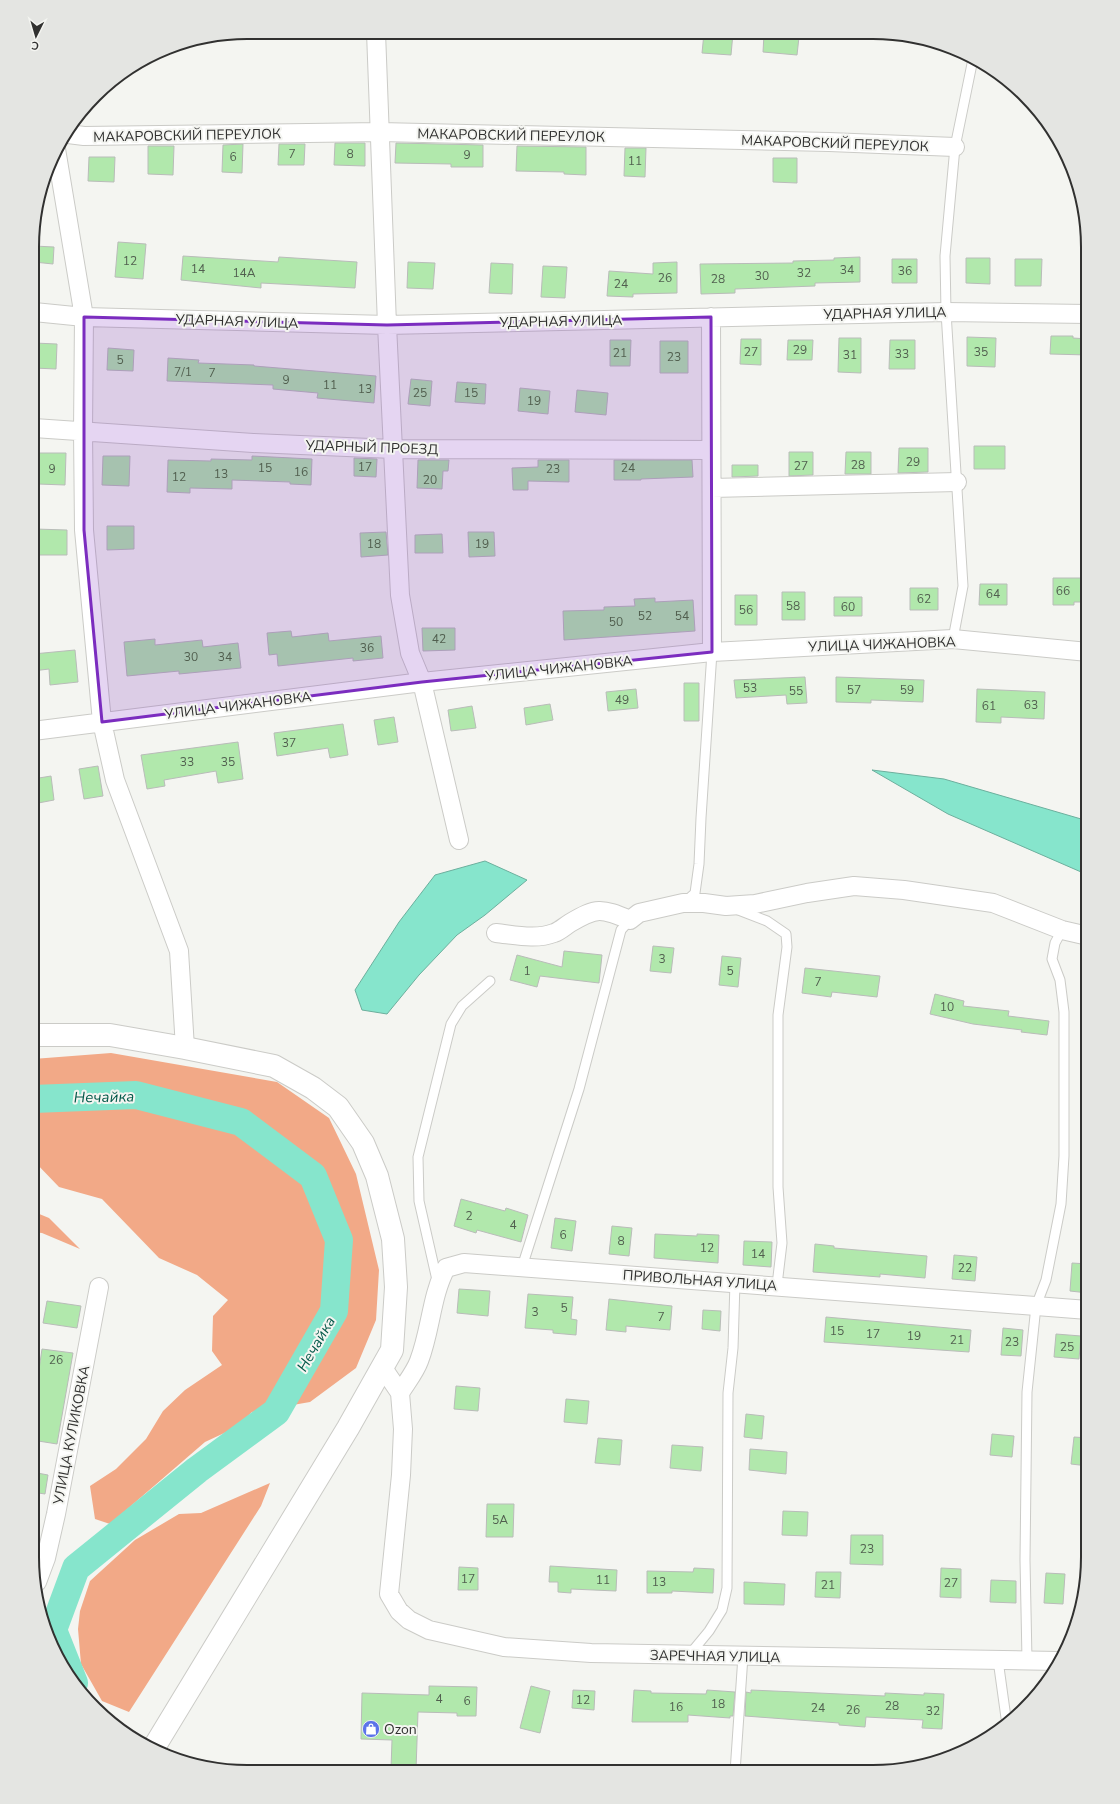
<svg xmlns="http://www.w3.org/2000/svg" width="1120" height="1804" font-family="'Nunito Sans',sans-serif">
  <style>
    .forest { fill: #f2a987 }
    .water { fill: #86e5cc; stroke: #6caf9d }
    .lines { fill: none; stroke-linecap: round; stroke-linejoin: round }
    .river { stroke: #86e5cc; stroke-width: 28 }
    .building { fill: #b1e8ac; stroke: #b9bcb9 }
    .service-casing { stroke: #cbcbc7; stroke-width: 11 }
    .minor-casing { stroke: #cbcbc7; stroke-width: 20 }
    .tertiary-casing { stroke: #cbcbc7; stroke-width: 24 }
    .service { stroke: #fff; stroke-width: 9 }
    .minor { stroke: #fff; stroke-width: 18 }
    .tertiary { stroke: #fff; stroke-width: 22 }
    .marked { fill: #7b2cbf; fill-opacity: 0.2; stroke: #7b2cbf; stroke-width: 3; stroke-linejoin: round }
    .labels { text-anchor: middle; stroke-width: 4; stroke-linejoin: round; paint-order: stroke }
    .number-label { font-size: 12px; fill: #515f4f }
    .street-label { font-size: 14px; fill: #313130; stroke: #f4f5f1 }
    .poi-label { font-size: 14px; fill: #313130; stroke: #f4f5f1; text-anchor: start }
    .water-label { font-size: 15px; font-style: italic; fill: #035949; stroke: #f4f5f1 }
    .rim { fill: none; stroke: #313130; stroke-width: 2 }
  </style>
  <rect width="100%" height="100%" fill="#f4f5f1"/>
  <path class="forest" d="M111,1053L277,1082L329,1118L356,1174L379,1270L376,1320L356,1368L310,1402L252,1412L235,1428L205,1442L110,1524L95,1519L90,1486L116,1469L146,1439L163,1411L185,1390L222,1365L212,1351L213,1316L228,1300L197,1275L159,1258L102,1199L59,1187L33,1160V1059Z
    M32,1211L49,1218L80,1249L42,1233L32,1232Z
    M270,1483L261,1506L129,1712L102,1701L81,1664L78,1629L80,1611L90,1581L135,1540L179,1514L201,1513Z"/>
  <path class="water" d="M872,770L944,779L1088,821V875L948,814Z
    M485,861L527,880L485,915L457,935L419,975L387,1014L362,1010L355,990L399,922L435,875Z"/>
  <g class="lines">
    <path class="river" d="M33,1099L136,1095L241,1122L313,1176L339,1240L334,1311L276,1412L197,1470L76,1568L53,1630L74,1683"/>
  </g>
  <path class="building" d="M704,33H733L731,55L702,53Z
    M764,34L799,37L797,55L763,52Z
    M335,143H365V166L334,165Z
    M396,143L483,145V167H451V164L395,163Z
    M243,144L242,173L222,172L223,145Z
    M279,144H305L304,165H278Z
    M148,146H174L173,175L148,174Z
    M517,146L586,147V175L564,174V172L516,171Z
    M625,148H646L645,177L624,176Z
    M89,157H115L114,182L88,181Z
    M773,158H797V183L773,182Z
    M118,242L146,244L143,279L115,277Z
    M34,246L54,247L53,264L34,262Z
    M183,256L278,262L279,257L357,262L355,288L261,283V288L181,280Z
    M860,257V282L815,283V286L735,289V293L701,294L700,264L793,263V261L834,260V258Z
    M966,258H990V284L966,283Z
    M892,259H917V283H892Z
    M1015,259H1042L1041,286H1015Z
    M408,262L435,263L433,289L407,288Z
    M677,262V293L633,294V297L607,296L609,271L653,274V263Z
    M491,263L513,264L512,294L489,293Z
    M543,266L567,267L565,298L541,297Z
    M1051,336H1073V338L1088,339V355L1050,354Z
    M967,337L996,338L995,367L967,366Z
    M839,338H861V373L838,372Z
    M741,339H761V365L740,364Z
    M610,340H631L630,366H610Z
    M788,340H813L812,360H787Z
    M890,340H915V369H889Z
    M660,341H688V373H660Z
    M34,343L57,344L56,369L34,368Z
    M108,348L134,350L133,371L107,370Z
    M168,358L199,360L198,363L254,365V366L376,376L374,403L317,398L318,393L273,389V385L167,381Z
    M411,379L432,381L430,406L408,404Z
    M457,382L486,384L485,404L455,402Z
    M520,388L550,391L548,414L518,411Z
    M577,390L608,393L606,415L575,412Z
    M974,446H1005V469H974Z
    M899,448H928V472L898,473Z
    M789,452H813V475L789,476Z
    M846,452H871V474H845Z
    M39,453H66L65,485L38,484Z
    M103,456H130L129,486L102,485Z
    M252,456L312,459L311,485L290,484V482L232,480V489L190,488V493L167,492L168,460L211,461V459L252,460Z
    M354,458L377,459L376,477L354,476Z
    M418,460H449L448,471H443L442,489L417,488Z
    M538,460H569V482L528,481V490H513L512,468L538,467Z
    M614,460H692L693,477L641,479V480H614Z
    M732,465H758V476L732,477Z
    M107,526H134V549L107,550Z
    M35,529L67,530V555H35Z
    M386,532L388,555L361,557L360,533Z
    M468,532H494L495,556L469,557Z
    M442,534L443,553H415V535Z
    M1053,578H1088V602H1074V605H1053Z
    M980,584H1007V605H979Z
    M910,588H938V610H910Z
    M782,592H805V620H782Z
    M735,595H757V625H735Z
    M834,597H862V616H834Z
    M655,598V602L693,600L695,631L564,640L563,611L604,610V607L635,606L634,599Z
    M422,628H455V650L423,651Z
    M291,631L292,637L328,633L329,641L381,636L383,658L353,661V658L278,666L277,654L269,655L267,633Z
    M155,639V645L202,640L203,647L238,643L241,668L179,674V671L127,676L124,642Z
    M75,650L78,682L50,685L49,669L33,671V654Z
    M805,677L807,703L787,704L786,695L736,698L734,680Z
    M836,677L924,680L923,702L871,700V703L836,702Z
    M684,683H699V721H684Z
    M636,689L638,708L608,711L606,692Z
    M977,689L1045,692L1044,719L1001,717V723L976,722Z
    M550,704L553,720L526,725L524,708Z
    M472,706L476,728L451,731L448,710Z
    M394,717L398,742L378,745L374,720Z
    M343,724L348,755L330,758L328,748L277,756L274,733Z
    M238,742L243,779L218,783L216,771L164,780L165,786L147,789L141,755Z
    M98,766L103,796L84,799L79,769Z
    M51,776L54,800L33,804V779Z
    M653,946L674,948L671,973L650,971Z
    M564,951L602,955L599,983L540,976L537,987L510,980L517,955L562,967Z
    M722,956L741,958L738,987L719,985Z
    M805,968L880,976L877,997L832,992L831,997L802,993Z
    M935,994L964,1001L963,1006L1009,1011L1008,1016L1049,1021L1047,1035L1021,1032L1022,1030L973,1024L930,1014Z
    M461,1199L505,1211L506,1208L528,1215L521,1242L477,1230L476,1233L454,1226Z
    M555,1218L576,1221L572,1251L551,1248Z
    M612,1226L632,1228L629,1256L609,1254Z
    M655,1234L697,1236V1234L719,1235L718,1263L654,1258Z
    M744,1241L772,1242L771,1267L743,1265Z
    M815,1244L834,1246V1248L927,1256L925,1278L880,1274V1277L813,1272Z
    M954,1255L977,1257L975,1281L952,1279Z
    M1072,1263L1088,1264V1293L1070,1291Z
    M459,1289L490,1291L488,1316L457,1313Z
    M528,1294L573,1297L571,1319L577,1320L576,1335L553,1333V1330L525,1328Z
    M609,1299L672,1306L670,1330L626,1326V1332L606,1330Z
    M47,1301L81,1306L77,1328L43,1323Z
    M703,1310L721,1311L720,1331L702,1329Z
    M826,1317L971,1330L969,1352L824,1342Z
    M1003,1328L1023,1330L1021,1356L1001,1355Z
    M1056,1334L1081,1336L1079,1359L1054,1357Z
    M42,1349L73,1353L57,1444L32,1440V1400L35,1383H37Z
    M456,1386L480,1388L478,1411L454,1409Z
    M566,1399L589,1401L587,1424L564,1422Z
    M746,1414L764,1416L762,1439L744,1437Z
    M992,1434L1014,1436L1012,1457L990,1455Z
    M1074,1437L1088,1438V1466L1071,1464Z
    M598,1438L622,1440L620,1465L595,1463Z
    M672,1445L703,1447L701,1471L670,1468Z
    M750,1449L787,1452L786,1474L749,1470Z
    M32,1472L48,1475L45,1494L32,1492Z
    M487,1504H514L513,1537H486Z
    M783,1511L808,1512L807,1536L782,1535Z
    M851,1535H883V1565L850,1564Z
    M550,1566L617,1570L616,1591L571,1589V1593L558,1592V1582H549Z
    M459,1567L478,1568V1590H458Z
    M694,1568L714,1569L713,1593L672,1591V1593H647V1571L693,1572Z
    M941,1568L961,1569V1598L940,1597Z
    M816,1572H841L840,1598L815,1597Z
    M1046,1573L1065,1574L1063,1604L1044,1603Z
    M991,1580L1016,1581V1603L990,1602Z
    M744,1582L785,1584L784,1605L744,1604Z
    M429,1686L477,1687L476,1716H457V1713L418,1712L416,1770L391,1769L392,1740L361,1739L362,1693L429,1695Z
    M531,1686L550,1691L540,1733L520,1728Z
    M573,1690L595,1691L594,1710L572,1708Z
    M634,1690L651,1691V1693L706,1694L707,1690L735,1692L733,1716H730V1718L688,1715V1722H632Z
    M751,1690L885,1696V1693L924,1695V1693L944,1694L942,1729L922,1728L923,1720L866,1717L865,1727L839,1725V1723L745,1716L746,1692L751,1693Z"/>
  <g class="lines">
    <defs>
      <path id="service" d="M953,639L963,586L946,312L945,256L955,147L973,59
        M686,901L695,893L699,864L701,818L712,652
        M736,909L767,921L786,934L787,947L778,1015V1187L782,1243L777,1285
        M522,1267L579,1089L621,930L630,920
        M437,1280L419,1201L418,1157L451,1024L462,1006L490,981
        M690,1654L709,1631L722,1610L727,1588L728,1393L733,1348L735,1282
        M998,1660L1007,1725
        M1027,1660L1025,1560L1027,1392L1036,1306L1046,1280L1061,1204L1064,1156V1012L1060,980L1052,959L1055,943L1062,930
        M735,1772L743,1656"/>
      <path id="minor" d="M376,32L387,325L400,595L410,653L422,682L459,840
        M68,134L84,136L380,132L829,142L955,147
        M56,149L84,317L83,431L84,530L102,722L115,780L179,951L185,1048
        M34,312L84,317L387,325L946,312L1088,314
        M711,317L712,652
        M34,428L253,443L393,449L711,450
        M712,488L957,482
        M33,731L422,682L712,652L953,639L1088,652
        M496,933C515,935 536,940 554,933C560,931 565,926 570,923C597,907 601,908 630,920L639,913L683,903H704L726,906L755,904L807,893L854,886L904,890L993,903L1062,930L1088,936
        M383,1368L400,1393L403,1429L401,1475L389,1594L399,1611L409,1620L429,1630L504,1647L591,1653L1058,1661
        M400,1393C406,1383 415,1372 419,1361C431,1330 431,1296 446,1268L464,1263L1088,1310
        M37,1582L46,1558L56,1514L99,1287"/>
      <path id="tertiary" d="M33,1035H110L185,1048L274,1066L313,1088L338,1107L363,1143L377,1176L393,1239L396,1287L392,1350L348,1428L153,1749"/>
    </defs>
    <use href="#service" class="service-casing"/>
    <use href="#minor" class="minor-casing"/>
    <use href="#tertiary" class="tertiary-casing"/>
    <use href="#service" class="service"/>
    <use href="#minor" class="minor"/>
    <use href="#tertiary" class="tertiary"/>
  </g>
  <path class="marked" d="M84,317L387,325L711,317L712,652L422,682L102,722L84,530Z"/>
  <defs>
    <symbol id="shop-disc" viewBox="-11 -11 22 22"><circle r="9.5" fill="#5c73ea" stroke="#f4f5f1"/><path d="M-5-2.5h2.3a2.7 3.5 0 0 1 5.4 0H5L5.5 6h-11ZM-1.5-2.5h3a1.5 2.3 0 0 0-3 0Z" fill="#fff"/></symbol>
  </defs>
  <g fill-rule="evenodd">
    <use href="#shop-disc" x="361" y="1719" width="20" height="20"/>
  </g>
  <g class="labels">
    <g class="number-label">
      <text x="292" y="158">7</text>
      <text x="350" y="158">8</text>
      <text x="467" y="159">9</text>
      <text x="233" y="161">6</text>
      <text x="635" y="165">11</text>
      <text x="130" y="265">12</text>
      <text x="198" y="273">14</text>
      <text x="847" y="274">34</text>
      <text x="905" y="275">36</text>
      <text x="244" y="277">14А</text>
      <text x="804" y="277">32</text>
      <text x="762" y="280">30</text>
      <text x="665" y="282">26</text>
      <text x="718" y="283">28</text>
      <text x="621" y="288">24</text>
      <text x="800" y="354">29</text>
      <text x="751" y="356">27</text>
      <text x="981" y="356">35</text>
      <text x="620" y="357">21</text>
      <text x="902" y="358">33</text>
      <text x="850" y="359">31</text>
      <text x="674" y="361">23</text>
      <text x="120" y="364">5</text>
      <text x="183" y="376">7/1</text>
      <text x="212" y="377">7</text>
      <text x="286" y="384">9</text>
      <text x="330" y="389">11</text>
      <text x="365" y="393">13</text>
      <text x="420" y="397">25</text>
      <text x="471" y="397">15</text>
      <text x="534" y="405">19</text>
      <text x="913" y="466">29</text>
      <text x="858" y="469">28</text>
      <text x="801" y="470">27</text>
      <text x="365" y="471">17</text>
      <text x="265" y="472">15</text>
      <text x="628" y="472">24</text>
      <text x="52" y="473">9</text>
      <text x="553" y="473">23</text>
      <text x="301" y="476">16</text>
      <text x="221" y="478">13</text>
      <text x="179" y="481">12</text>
      <text x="430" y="484">20</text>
      <text x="374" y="548">18</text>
      <text x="482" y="548">19</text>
      <text x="1063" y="595">66</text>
      <text x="993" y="598">64</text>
      <text x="924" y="603">62</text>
      <text x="793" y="610">58</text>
      <text x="848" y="611">60</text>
      <text x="746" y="614">56</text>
      <text x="645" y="620">52</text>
      <text x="682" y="620">54</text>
      <text x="616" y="626">50</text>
      <text x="439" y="643">42</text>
      <text x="367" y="652">36</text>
      <text x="191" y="661">30</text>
      <text x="225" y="661">34</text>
      <text x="750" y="692">53</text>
      <text x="854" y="694">57</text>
      <text x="907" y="694">59</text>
      <text x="796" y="695">55</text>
      <text x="622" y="704">49</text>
      <text x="1031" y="709">63</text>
      <text x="989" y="710">61</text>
      <text x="289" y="747">37</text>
      <text x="187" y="766">33</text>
      <text x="228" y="766">35</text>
      <text x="662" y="963">3</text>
      <text x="527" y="975">1</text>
      <text x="730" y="975">5</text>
      <text x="818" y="986">7</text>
      <text x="947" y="1011">10</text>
      <text x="469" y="1220">2</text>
      <text x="513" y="1229">4</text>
      <text x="563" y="1239">6</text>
      <text x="621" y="1245">8</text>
      <text x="707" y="1252">12</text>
      <text x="758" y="1258">14</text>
      <text x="965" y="1272">22</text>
      <text x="564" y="1312">5</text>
      <text x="535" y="1316">3</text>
      <text x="661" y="1321">7</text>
      <text x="837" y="1335">15</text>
      <text x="873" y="1338">17</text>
      <text x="914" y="1340">19</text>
      <text x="957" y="1344">21</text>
      <text x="1012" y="1346">23</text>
      <text x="1067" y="1351">25</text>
      <text x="56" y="1364">26</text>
      <text x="500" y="1524">5А</text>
      <text x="867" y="1553">23</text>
      <text x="468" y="1583">17</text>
      <text x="603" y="1584">11</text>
      <text x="659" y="1586">13</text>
      <text x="951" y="1587">27</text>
      <text x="828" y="1589">21</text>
      <text x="439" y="1703">4</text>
      <text x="583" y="1704">12</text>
      <text x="467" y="1705">6</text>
      <text x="718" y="1708">18</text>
      <text x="892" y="1710">28</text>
      <text x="676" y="1711">16</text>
      <text x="818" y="1712">24</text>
      <text x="853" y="1714">26</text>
      <text x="933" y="1715">32</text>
    </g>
    <g class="street-label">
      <text transform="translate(187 135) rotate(-1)" y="5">МАКАРОВСКИЙ ПЕРЕУЛОК</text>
      <text transform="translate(511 135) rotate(1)" y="5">МАКАРОВСКИЙ ПЕРЕУЛОК</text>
      <text transform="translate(835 143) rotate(2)" y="5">МАКАРОВСКИЙ ПЕРЕУЛОК</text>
      <text transform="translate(885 313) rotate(-1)" y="5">УДАРНАЯ УЛИЦА</text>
      <text transform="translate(237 321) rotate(2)" y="5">УДАРНАЯ УЛИЦА</text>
      <text transform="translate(561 321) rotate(-1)" y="5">УДАРНАЯ УЛИЦА</text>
      <text transform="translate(372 447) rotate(2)" y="5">УДАРНЫЙ ПРОЕЗД</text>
      <text transform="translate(882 644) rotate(-2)" y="5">УЛИЦА ЧИЖАНОВКА</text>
      <text transform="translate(559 668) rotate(-6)" y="5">УЛИЦА ЧИЖАНОВКА</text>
      <text transform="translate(238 705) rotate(-7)" y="5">УЛИЦА ЧИЖАНОВКА</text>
      <text transform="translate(700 1280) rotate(4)" y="5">ПРИВОЛЬНАЯ УЛИЦА</text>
      <text transform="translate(71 1435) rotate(-79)" y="5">УЛИЦА КУЛИКОВКА</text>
      <text transform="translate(715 1656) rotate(1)" y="5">ЗАРЕЧНАЯ УЛИЦА</text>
    </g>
    <g class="poi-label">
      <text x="384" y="1734">Ozon</text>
    </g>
    <g class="water-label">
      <text transform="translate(104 1097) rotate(-1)" y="5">Нечайка</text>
      <text transform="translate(316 1344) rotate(-60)" y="5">Нечайка</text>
    </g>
  </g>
  <path d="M0 0H1120V1804H0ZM247 39H873A208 208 0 0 1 1081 247V1557A208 208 0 0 1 873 1765H247A208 208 0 0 1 39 1557V247A208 208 0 0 1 247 39Z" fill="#e4e5e2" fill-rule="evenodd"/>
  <path class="rim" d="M247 39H873A208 208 0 0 1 1081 247V1557A208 208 0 0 1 873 1765H247A208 208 0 0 1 39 1557V247A208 208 0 0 1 247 39Z"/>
  <g transform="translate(36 36) rotate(185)" stroke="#f4f5f1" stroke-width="3" paint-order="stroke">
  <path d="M0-3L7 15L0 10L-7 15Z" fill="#313130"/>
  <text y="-6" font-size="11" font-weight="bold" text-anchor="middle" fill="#313130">С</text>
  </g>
</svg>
